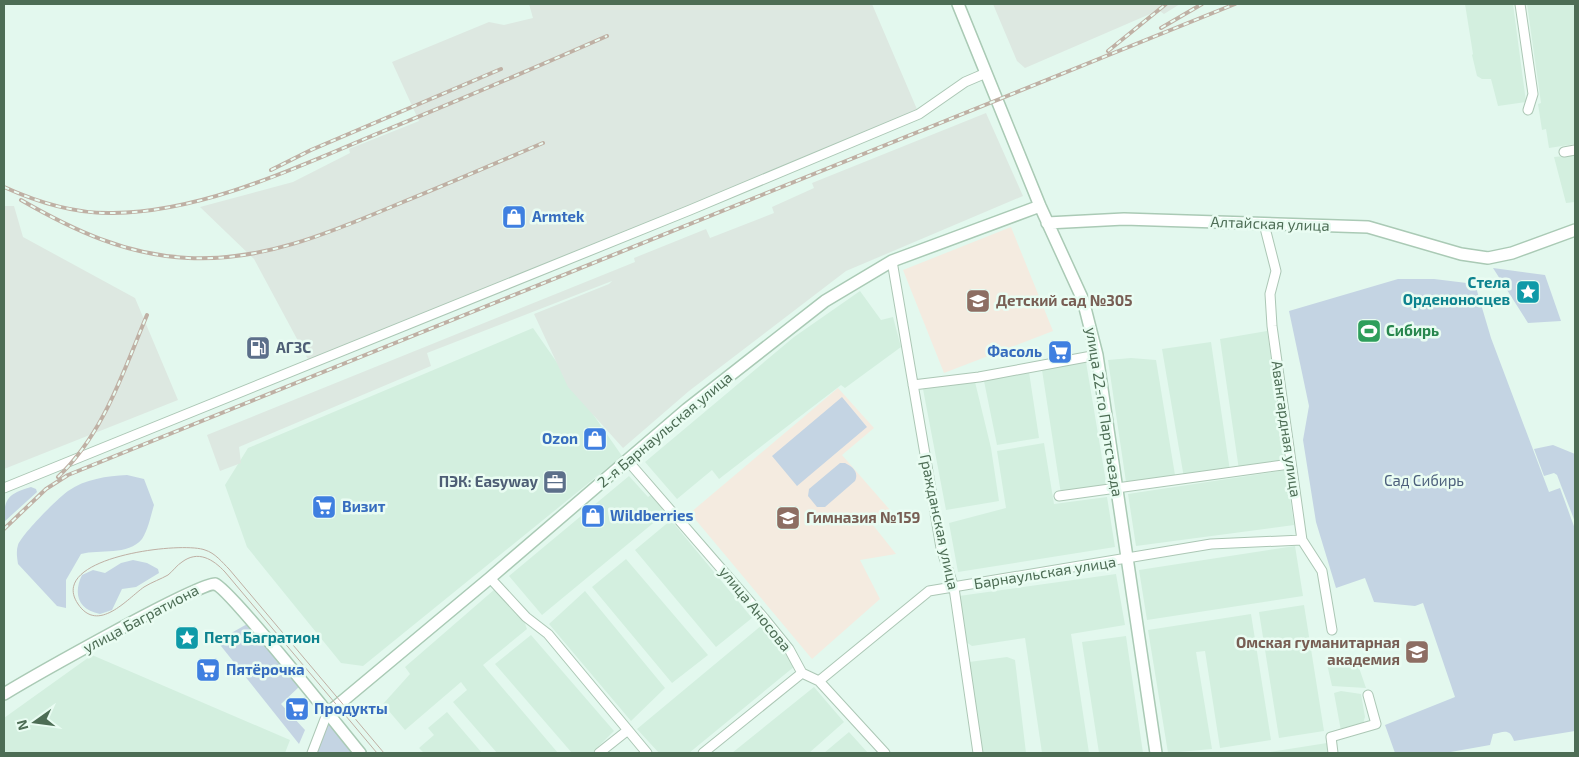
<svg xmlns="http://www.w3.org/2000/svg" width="1579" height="757" font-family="'Exo 2',sans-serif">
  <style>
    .residential { fill: #d3efdf }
    .industrial { fill: #dde8e1 }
    .education { fill: #f4ebe0 }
    .green { fill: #c4d4e3 }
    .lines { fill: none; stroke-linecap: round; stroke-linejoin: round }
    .street-casing { stroke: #acc7b5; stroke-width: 11 }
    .secondary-casing { stroke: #aacab5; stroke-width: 14 }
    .street { stroke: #fff; stroke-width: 9 }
    .secondary { stroke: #fff; stroke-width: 11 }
    .tram { stroke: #bfb0a4; stroke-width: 1 }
    .rail-casing { stroke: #bfb0a4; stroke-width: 4 }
    .rail { stroke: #e9fcf2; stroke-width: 2; stroke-dasharray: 5.5; stroke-linecap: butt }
    .labels { text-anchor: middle; stroke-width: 5; stroke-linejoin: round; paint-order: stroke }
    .shop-label { font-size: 15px; font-weight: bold; fill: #366cbe; stroke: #e9fcf2; text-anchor: start }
    .street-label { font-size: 15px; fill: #4d6d55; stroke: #e9fcf2 }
    .culture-label { font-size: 15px; font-weight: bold; fill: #0d838f; stroke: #e9fcf2; text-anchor: end }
    .education-label { font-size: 15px; font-weight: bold; fill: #785e54; stroke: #e9fcf2; text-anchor: start }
    .leisure-label { font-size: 15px; font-weight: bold; fill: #27864d; stroke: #e9fcf2; text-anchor: start }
    .service-label { font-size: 15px; font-weight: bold; fill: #4e5e75; stroke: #e9fcf2; text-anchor: start }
    .park-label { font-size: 15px; fill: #4d607c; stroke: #e9fcf2 }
  </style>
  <rect width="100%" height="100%" fill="#e3f8ee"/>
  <path class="residential" d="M1465,4H1513L1526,102L1498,106L1491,79H1482L1477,76L1472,55L1473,54Z
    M1527,4H1575V144L1549,148L1546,129L1542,130L1538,104L1541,103Z
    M1575,155V202L1566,203L1554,157Z
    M860,291L881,320L893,317L901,347L845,388L841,385L719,479L712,470L677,499L645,462L794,337Z
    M533,328L622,456L363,666L341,663L247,547L225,485L248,448Z
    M1267,331L1286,461L1239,470L1220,339Z
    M1211,342L1230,471L1184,478L1162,349Z
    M1131,358L1156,360L1175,475L1126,482L1108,360Z
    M1086,362L1107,488L1061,494L1042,370Z
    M1029,372L1039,438L997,445L984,381Z
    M975,382L991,448L999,501L946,510L923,389Z
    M1044,443L1054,504L1107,497L1115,547L958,572L949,523L1006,508L997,451Z
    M1286,470L1294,525L1136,546L1128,494Z
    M629,476L648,497L652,494L662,507L663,515L542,615L509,576Z
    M671,520L752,618L716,647L635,550Z
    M1295,546L1303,596L1147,620L1139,570Z
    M626,559L708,655L672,683L592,587Z
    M1116,574L1125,625L1071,634L1089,753H1042L1025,638L972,646L966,642L959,596Z
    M495,589L523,618L527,629L483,665L558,753H497L453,702L467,690L461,682L405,730L383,704L410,674L405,667Z
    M585,591L665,688L631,721L549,624Z
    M1304,605L1324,731L1279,738L1259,612Z
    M1251,614L1271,740L1220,748L1205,651L1196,652L1212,749L1168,753L1148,630Z
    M762,625L795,666L689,753H659L637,729Z
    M531,635L614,731L592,753H572L495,664Z
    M1126,636L1143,753H1099L1082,642Z
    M92,655L290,740L285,753H4V718Z
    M1007,657L1015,660L1026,753H981L969,662Z
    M1356,659L1366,688L1332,686L1327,664Z
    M814,687L844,722L809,753H732Z
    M1341,691L1361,694L1365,717L1363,724L1341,731L1334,693Z
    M447,712L482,753H424L419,748L434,735L428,728Z
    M849,732L868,753H824Z
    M1327,743L1328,753H1264Z"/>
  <path class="industrial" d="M529,4H872L919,114L311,365L254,259L200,207L293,182L350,153L349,149L419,121L392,62L489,22L504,25L533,18Z
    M993,4H1180L1164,14L1157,9L1150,14L1025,68L1017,61Z
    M986,113L1023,196L846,271L689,391L623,448L568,387L534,314L609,284L612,281L427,353L431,366L239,447L241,463L220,471L207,435L635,262L634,258L706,229L710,238L774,213L772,207L814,188L812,183Z
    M4,206H14L23,237L135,298L178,400L4,469Z"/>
  <path class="education" d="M1011,227L1053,331L944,373L903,270Z
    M838,388L874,428L842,455L890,510L873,525L896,554L860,560L880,599L812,659L690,513Z"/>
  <path class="green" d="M1493,268L1545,275L1561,321L1528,323Z
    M1398,279H1434L1475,284L1491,338L1549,492L1560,488L1575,529V731L1514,741C1509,726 1501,734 1493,734L1490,745L1445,753H1395L1385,725L1455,697L1423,603L1415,606L1374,602L1365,578L1336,588L1316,522L1303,440L1309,406L1289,311Z
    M842,397L867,427L797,486L772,456Z
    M1553,445L1575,454V522L1557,475L1554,473L1544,476L1534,449Z
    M840,463H845C853,467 859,472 855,481L825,507H817L808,496L809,489Z
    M127,475L144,479L154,505C151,515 148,530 142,539C128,556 100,549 81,554L66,580V608L57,606L18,564C17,557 16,551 18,545C22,534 58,498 68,491C85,479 107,476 127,475Z
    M31,487L36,489L37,492L4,522C4,498 8,494 31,487Z
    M133,560L147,563L158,569L159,573L136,587L122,589L112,610L100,614C78,610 73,594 82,575L93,570L105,573L121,563Z
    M249,623L301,685L281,704L305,730L299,744L217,641Z
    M330,721L358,753H315L317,734Z"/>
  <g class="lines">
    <defs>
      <path id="street" d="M1520,4L1533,94L1528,110
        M1564,152L1575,150
        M1264,224L1276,271L1270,294L1272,326L1302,540L1322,571L1332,630
        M892,261L941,548L954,588L978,753
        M913,385L979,377L1097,355
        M627,460L764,618L789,649L802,673L819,681L885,753
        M4,488L690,210L919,114L965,82L986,73
        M1059,496L1290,464
        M490,578L526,617L548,634L647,753
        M819,681L929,591L1211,544L1302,540
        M312,753L327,714
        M599,753L628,730
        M703,753L802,673
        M1333,753L1331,737L1376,724L1368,695"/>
      <path id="secondary" d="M958,4L1040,206L1083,300L1097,355L1156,753
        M1047,223L1124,219L1368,227L1461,254L1488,258L1512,253L1575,230
        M4,694C27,680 201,581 215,584C229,588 342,731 360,753
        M327,714L490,578L687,409L825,301L892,261L1040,206"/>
    </defs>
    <use href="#street" class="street-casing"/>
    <use href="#secondary" class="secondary-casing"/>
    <use href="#street" class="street"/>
    <use href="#secondary" class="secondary"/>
    <path class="tram" d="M377,753L225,572C213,559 198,550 182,562C177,565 173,571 168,575C161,579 152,582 144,587C127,599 98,634 78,604C46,557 182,541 205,550C215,553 222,562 229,569L384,753"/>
    <defs>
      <path id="rail" d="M1161,28L1202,4
        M1108,51L1166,4
        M271,170L311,150L501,69
        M4,187C37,202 76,214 113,213C202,212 293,169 374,135C452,103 530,70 607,36
        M21,200C73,230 126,255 188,258C264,262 334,231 403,202C450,183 496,163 543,143
        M58,477C104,433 123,372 147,315
        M4,529L46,489L68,475L1235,4"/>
    </defs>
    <use href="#rail" class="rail-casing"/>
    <use href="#rail" class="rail"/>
  </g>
  <defs>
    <symbol id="shop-square" viewBox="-11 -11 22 22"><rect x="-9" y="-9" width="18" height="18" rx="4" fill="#3f7fe0" stroke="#e9fcf2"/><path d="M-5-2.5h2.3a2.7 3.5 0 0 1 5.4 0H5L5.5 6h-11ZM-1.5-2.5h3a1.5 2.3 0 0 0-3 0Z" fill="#fff"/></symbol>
    <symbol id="sight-square" viewBox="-11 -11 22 22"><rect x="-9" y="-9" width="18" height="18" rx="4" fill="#0f9aa8" stroke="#e9fcf2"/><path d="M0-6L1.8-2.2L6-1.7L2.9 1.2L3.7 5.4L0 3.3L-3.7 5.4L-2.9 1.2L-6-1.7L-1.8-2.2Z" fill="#fff"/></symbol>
    <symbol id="school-square" viewBox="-11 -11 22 22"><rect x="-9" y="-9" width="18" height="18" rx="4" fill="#8d6e63" stroke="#e9fcf2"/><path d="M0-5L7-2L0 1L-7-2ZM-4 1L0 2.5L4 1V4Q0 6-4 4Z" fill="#fff"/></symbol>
    <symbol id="stadium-square" viewBox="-11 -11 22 22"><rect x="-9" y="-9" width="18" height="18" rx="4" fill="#2e9e5b" stroke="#e9fcf2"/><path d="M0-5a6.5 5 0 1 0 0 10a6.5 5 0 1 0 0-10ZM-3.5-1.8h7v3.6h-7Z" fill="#fff"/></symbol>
    <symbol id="fuel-square" viewBox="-11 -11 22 22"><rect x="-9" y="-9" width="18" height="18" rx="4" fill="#5c6f8a" stroke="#e9fcf2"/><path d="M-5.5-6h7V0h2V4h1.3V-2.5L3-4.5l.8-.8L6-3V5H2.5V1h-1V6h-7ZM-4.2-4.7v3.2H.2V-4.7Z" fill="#fff"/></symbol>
    <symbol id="supermarket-square" viewBox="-11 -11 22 22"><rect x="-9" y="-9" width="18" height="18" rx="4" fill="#3f7fe0" stroke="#e9fcf2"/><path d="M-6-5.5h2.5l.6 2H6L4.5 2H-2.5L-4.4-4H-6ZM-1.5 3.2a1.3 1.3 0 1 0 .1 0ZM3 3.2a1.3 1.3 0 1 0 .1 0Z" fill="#fff"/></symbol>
    <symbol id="office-square" viewBox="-11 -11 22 22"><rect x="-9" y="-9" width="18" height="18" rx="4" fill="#5c6f8a" stroke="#e9fcf2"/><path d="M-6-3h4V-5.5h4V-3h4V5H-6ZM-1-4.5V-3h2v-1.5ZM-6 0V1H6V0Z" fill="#fff"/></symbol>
    <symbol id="university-square" viewBox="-11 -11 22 22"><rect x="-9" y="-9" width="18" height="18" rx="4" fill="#8d6e63" stroke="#e9fcf2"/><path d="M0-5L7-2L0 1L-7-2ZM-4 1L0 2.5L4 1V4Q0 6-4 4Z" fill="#fff"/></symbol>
  </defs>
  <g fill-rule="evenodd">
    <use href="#shop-square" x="500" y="203" width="28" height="28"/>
    <use href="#sight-square" x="1514" y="278" width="28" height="28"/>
    <use href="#school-square" x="964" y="287" width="28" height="28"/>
    <use href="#stadium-square" x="1355" y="317" width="28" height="28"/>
    <use href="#fuel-square" x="244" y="334" width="28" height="28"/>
    <use href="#supermarket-square" x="1046" y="338" width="28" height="28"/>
    <use href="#shop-square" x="581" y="425" width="28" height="28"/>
    <use href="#office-square" x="541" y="468" width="28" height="28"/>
    <use href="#supermarket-square" x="310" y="493" width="28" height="28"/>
    <use href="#shop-square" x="579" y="502" width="28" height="28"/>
    <use href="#school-square" x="774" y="504" width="28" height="28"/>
    <use href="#sight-square" x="173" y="624" width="28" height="28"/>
    <use href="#university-square" x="1403" y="638" width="28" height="28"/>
    <use href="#supermarket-square" x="194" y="656" width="28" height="28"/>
    <use href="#supermarket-square" x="283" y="695" width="28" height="28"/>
  </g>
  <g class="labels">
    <g class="shop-label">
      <text x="532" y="222">Armtek</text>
      <text x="1042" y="357" text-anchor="end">Фасоль</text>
      <text x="578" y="444" text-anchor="end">Ozon</text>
      <text x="342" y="512">Визит</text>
      <text x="610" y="521">Wildberries</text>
      <text x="226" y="675">Пятёрочка</text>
      <text x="314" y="714">Продукты</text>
    </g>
    <g class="street-label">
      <text transform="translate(1270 224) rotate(2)" y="5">Алтайская улица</text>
      <text transform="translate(1104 412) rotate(81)" y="5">улица 22-го Партсъезда</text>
      <text transform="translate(1286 429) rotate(82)" y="5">Авангардная улица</text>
      <text transform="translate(665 430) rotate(-40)" y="5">2-я Барнаульская улица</text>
      <text transform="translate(939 522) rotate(78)" y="5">Гражданская улица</text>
      <text transform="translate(1045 573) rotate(-9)" y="5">Барнаульская улица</text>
      <text transform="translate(755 609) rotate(51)" y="5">улица Аносова</text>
      <text transform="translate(141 619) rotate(-28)" y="5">улица Багратиона</text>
    </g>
    <g class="culture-label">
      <text x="1510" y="288">Стела<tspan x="1510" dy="17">Орденоносцев</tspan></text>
      <text x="204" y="643" text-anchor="start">Петр Багратион</text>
    </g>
    <g class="education-label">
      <text x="996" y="306">Детский сад №305</text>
      <text x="806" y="523">Гимназия №159</text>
      <text x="1400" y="648" text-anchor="end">Омская гуманитарная<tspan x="1400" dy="17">академия</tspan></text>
    </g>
    <g class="leisure-label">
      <text x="1386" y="336">Сибирь</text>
    </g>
    <g class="service-label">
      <text x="276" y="353">АГЗС</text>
      <text x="538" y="487" text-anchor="end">ПЭК: Easyway</text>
    </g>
    <g class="park-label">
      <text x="1424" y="486">Сад Сибирь</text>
    </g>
  </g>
  <rect width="1579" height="757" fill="none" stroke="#4d6d55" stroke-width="10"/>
  <g transform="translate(35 722) rotate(256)" stroke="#e9fcf2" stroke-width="4" paint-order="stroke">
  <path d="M0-4L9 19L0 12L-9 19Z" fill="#4d6d55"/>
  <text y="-8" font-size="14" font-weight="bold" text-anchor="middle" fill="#4d6d55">N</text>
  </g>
</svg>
